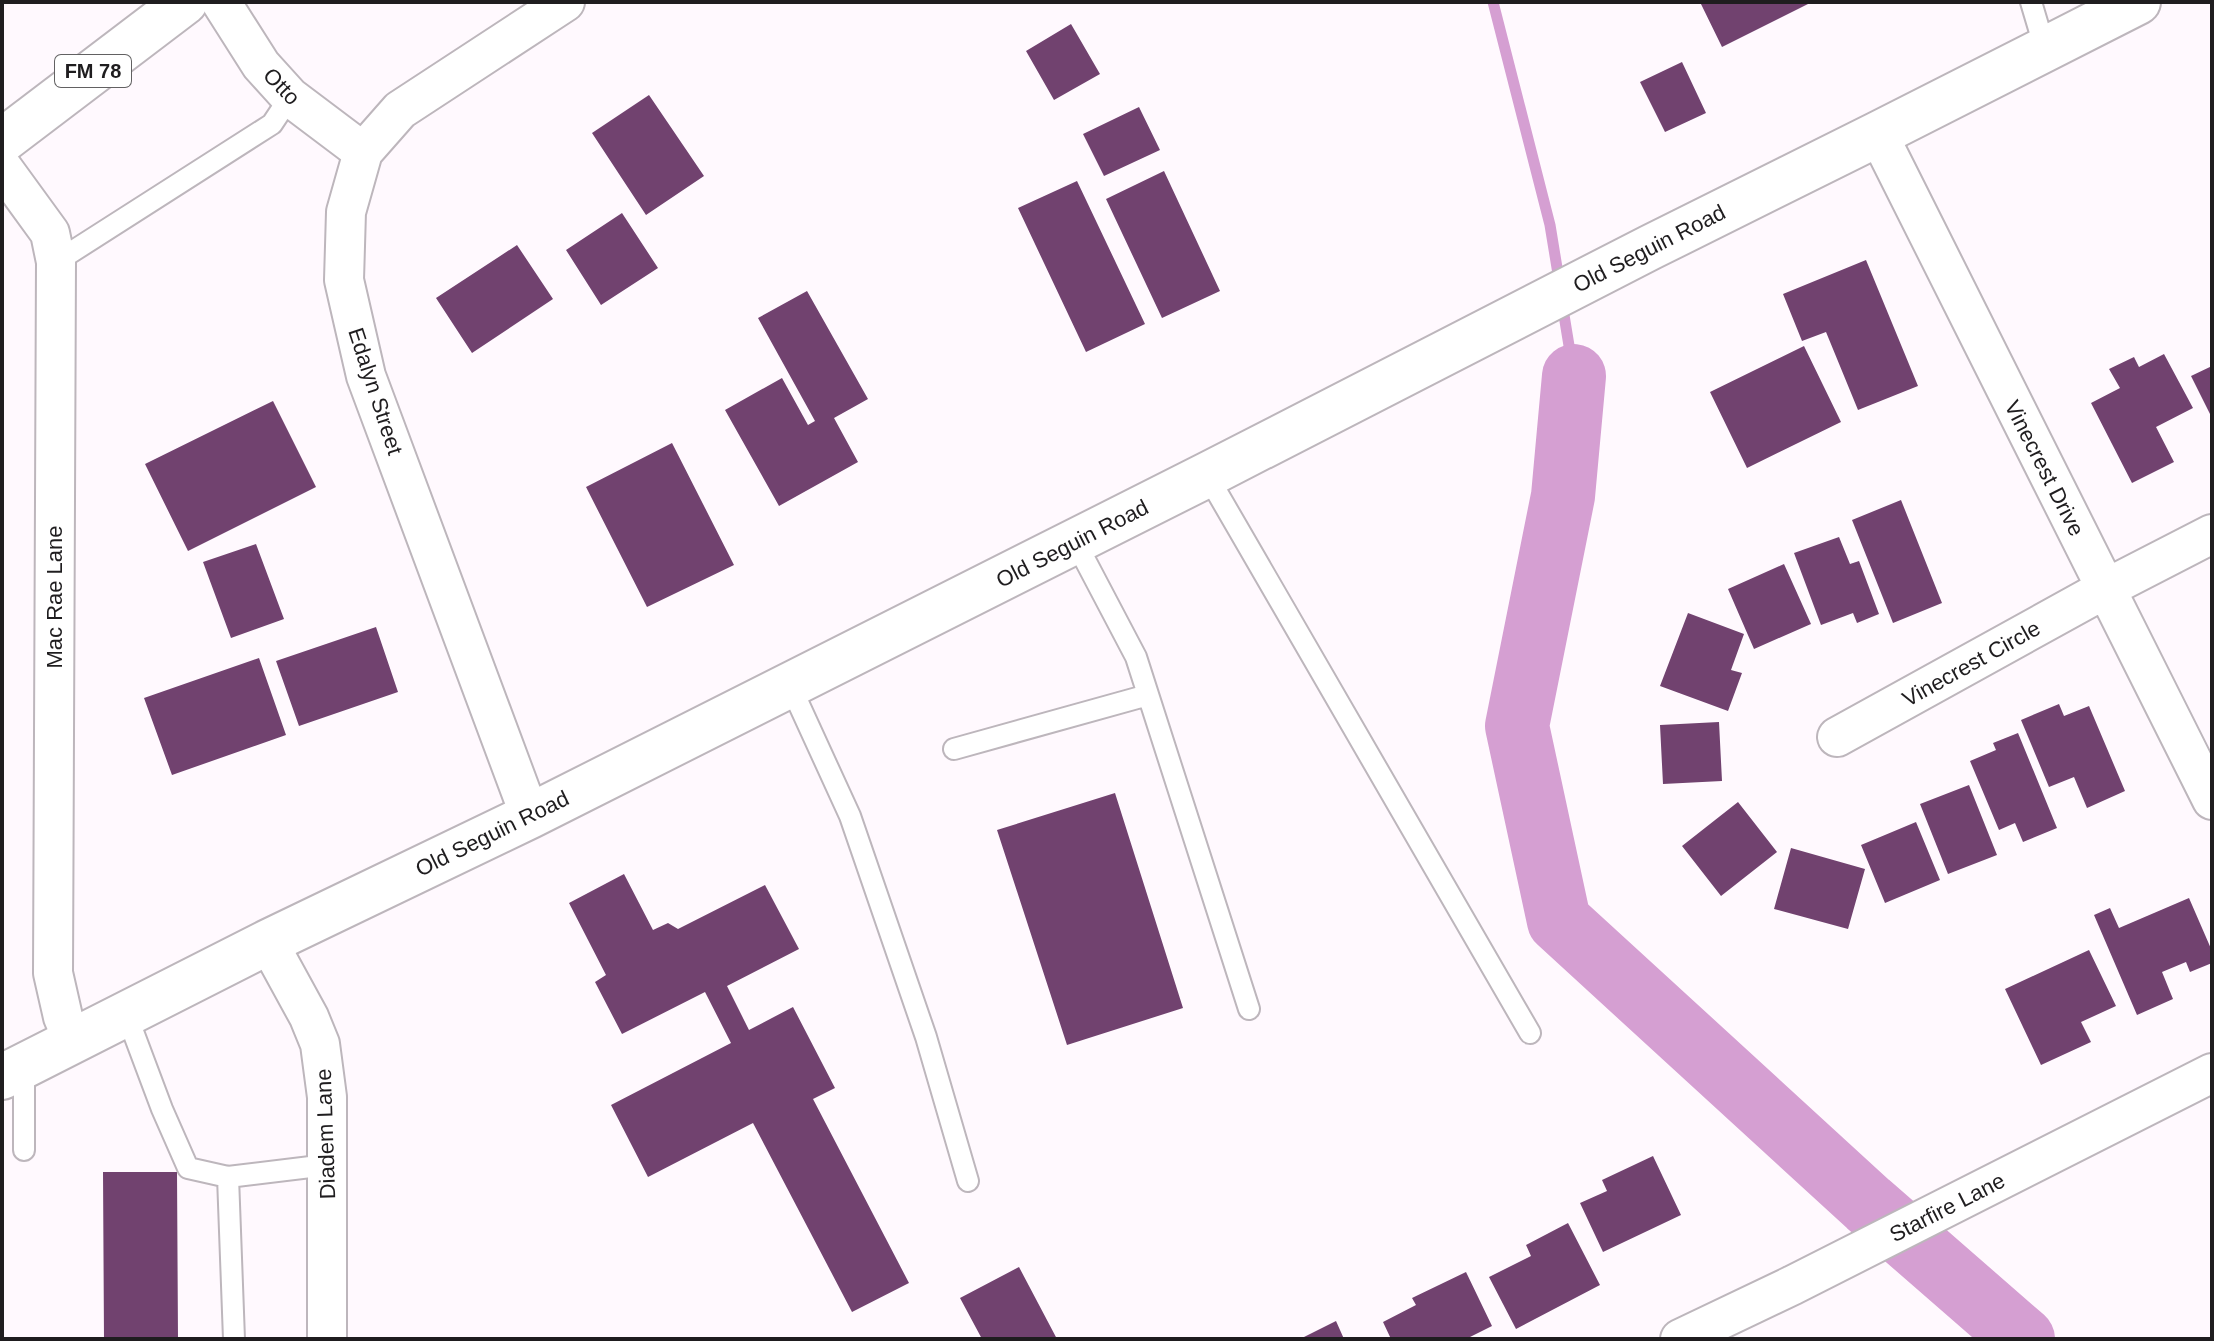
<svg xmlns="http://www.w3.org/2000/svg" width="2214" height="1341" font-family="Helvetica,sans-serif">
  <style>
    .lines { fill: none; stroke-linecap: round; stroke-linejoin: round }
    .stream { stroke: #d59fd2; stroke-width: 11 }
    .river { stroke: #d59fd2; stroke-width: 64 }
    .building { fill: #71426f }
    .service-casing { stroke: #bdb6bc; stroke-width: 24 }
    .minor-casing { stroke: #bdb6bc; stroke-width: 42 }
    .tertiary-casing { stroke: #bdb6bc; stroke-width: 48 }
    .primary-casing { stroke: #bdb6bc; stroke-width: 48 }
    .service { stroke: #fff; stroke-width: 20 }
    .minor { stroke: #fff; stroke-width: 38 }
    .tertiary { stroke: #fff; stroke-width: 44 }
    .primary { stroke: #fff; stroke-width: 44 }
    .labels { text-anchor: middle; stroke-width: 8; stroke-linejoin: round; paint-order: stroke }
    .shield { fill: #fff; stroke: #626162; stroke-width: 2 }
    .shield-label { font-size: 20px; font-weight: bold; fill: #1f1d1f }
    .street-label { font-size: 22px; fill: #1f1d1f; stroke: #fff }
  </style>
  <rect width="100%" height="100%" fill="#fff9fe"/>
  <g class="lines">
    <path class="stream" d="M1493,2L1550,225L1560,286
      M1562,303L1574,376"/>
    <path class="river" d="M1574,376L1563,496L1517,726L1559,921L1868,1204L2023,1339"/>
  </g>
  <path class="building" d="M1700,2H1812L1722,47Z
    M1071,24L1100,74L1054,100L1026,51Z
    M1682,62L1706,113L1665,132L1640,82Z
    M649,95L704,176L646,215L592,133Z
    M1139,107L1160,150L1104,176L1083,134Z
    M1164,171L1220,291L1162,318L1106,199Z
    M1077,181L1145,324L1086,352L1018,208Z
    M622,213L658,268L601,305L566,250Z
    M517,245L553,299L472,353L436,298Z
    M1866,260L1918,386L1858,410L1826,332L1802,341L1783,294Z
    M807,291L868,399L834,418L858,462L779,506L725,410L782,378L808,425L815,421L758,318Z
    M1804,346L1841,422L1747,468L1710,392Z
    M2164,354L2193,408L2156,427L2174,462L2132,483L2091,403L2120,388L2109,369L2134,357L2139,367Z
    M2212,366V418L2191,376Z
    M273,401L316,487L188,551L145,464Z
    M672,443L734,565L647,607L586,487Z
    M1901,500L1942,603L1893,623L1852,520Z
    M1839,537L1850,564L1859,561L1879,614L1857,623L1853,613L1821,625L1794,553Z
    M256,544L284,619L231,638L203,562Z
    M1784,564L1811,624L1754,649L1728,589Z
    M1688,613L1744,634L1731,670L1742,673L1728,711L1660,686Z
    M376,627L398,692L299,726L276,661Z
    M259,658L286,735L172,775L144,698Z
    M2059,704L2064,716L2089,706L2125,791L2087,808L2074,777L2049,787L2021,720Z
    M1719,722L1722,781L1663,784L1660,725Z
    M2018,733L2057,828L2023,842L2015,823L1999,830L1970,761L1996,750L1993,743Z
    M1969,785L1997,855L1948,874L1920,804Z
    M1115,793L1183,1008L1067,1045L997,830Z
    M1738,802L1777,852L1721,896L1682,846Z
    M1916,822L1940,880L1885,903L1861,845Z
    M1791,848L1865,869L1848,929L1774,909Z
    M624,874L653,930L668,923L678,929L765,885L799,949L727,986L749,1030L793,1007L835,1088L813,1099L909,1283L852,1312L753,1123L648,1177L611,1105L731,1043L705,992L622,1034L595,982L606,975L569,903Z
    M2189,898L2212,951V963L2190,972L2186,962L2162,972L2173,999L2137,1015L2094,915L2110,908L2119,928Z
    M2089,950L2116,1006L2081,1022L2091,1042L2041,1065L2005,989Z
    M1653,1156L1681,1215L1603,1252L1580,1203L1607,1191L1602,1180Z
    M103,1172H177L178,1339H104Z
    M1568,1223L1600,1285L1516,1329L1489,1277L1531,1256L1526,1245Z
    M1019,1267L1057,1339H982L960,1298Z
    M1466,1272L1492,1326L1466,1339H1391L1383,1322L1416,1305L1412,1298Z
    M1336,1321L1344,1339H1300Z"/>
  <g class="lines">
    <defs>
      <path id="service" d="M2031,2L2045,49
        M56,262L272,124L290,97
        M1207,475L1530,1033
        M1075,541L1136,657L1249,1009
        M790,685L850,816L926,1037L968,1181
        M954,749L1148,695
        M126,1013L162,1109L188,1168L228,1177
        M24,1066V1150
        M234,1339L228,1177L327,1165"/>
      <path id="minor" d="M221,2L261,65L290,97L363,152
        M1878,134L2212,800
        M2,167L50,233L56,262L53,973L63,1017L73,1041
        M1837,737L2105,589L2212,534
        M530,816L366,376L344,280L346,212L363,152L400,110L565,2
        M268,942L309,1017L320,1044L327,1097V1339
        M1680,1339L1793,1285L2212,1073"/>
      <path id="tertiary" d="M2,1077L268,942L530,816L1207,475L1651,247L1878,134L2138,2"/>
      <path id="primary" d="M2,141L185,2"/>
    </defs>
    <use href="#service" class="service-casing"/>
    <use href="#minor" class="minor-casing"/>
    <use href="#tertiary" class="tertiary-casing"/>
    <use href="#primary" class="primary-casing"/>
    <use href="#service" class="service"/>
    <use href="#minor" class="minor"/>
    <use href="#tertiary" class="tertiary"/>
    <use href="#primary" class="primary"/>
  </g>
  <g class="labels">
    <rect class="shield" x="55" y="55" width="76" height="32" rx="6"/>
    <g class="shield-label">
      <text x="93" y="78">FM 78</text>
    </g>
    <g class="street-label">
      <text transform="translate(282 86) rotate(46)" y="8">Otto</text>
      <text transform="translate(1649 248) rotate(-27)" y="8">Old Seguin Road</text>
      <text transform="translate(376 391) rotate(72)" y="8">Edalyn Street</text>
      <text transform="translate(2045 468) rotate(63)" y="8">Vinecrest Drive</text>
      <text transform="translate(1072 543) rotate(-27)" y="8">Old Seguin Road</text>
      <text transform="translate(54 597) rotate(-90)" y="8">Mac Rae Lane</text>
      <text transform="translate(1971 663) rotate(-29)" y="8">Vinecrest Circle</text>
      <text transform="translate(492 833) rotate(-26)" y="8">Old Seguin Road</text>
      <text transform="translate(325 1134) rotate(-92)" y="8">Diadem Lane</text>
      <text transform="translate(1947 1207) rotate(-27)" y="8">Starfire Lane</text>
    </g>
  </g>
  <rect width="2214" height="1341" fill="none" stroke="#1f1d1f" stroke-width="8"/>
</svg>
